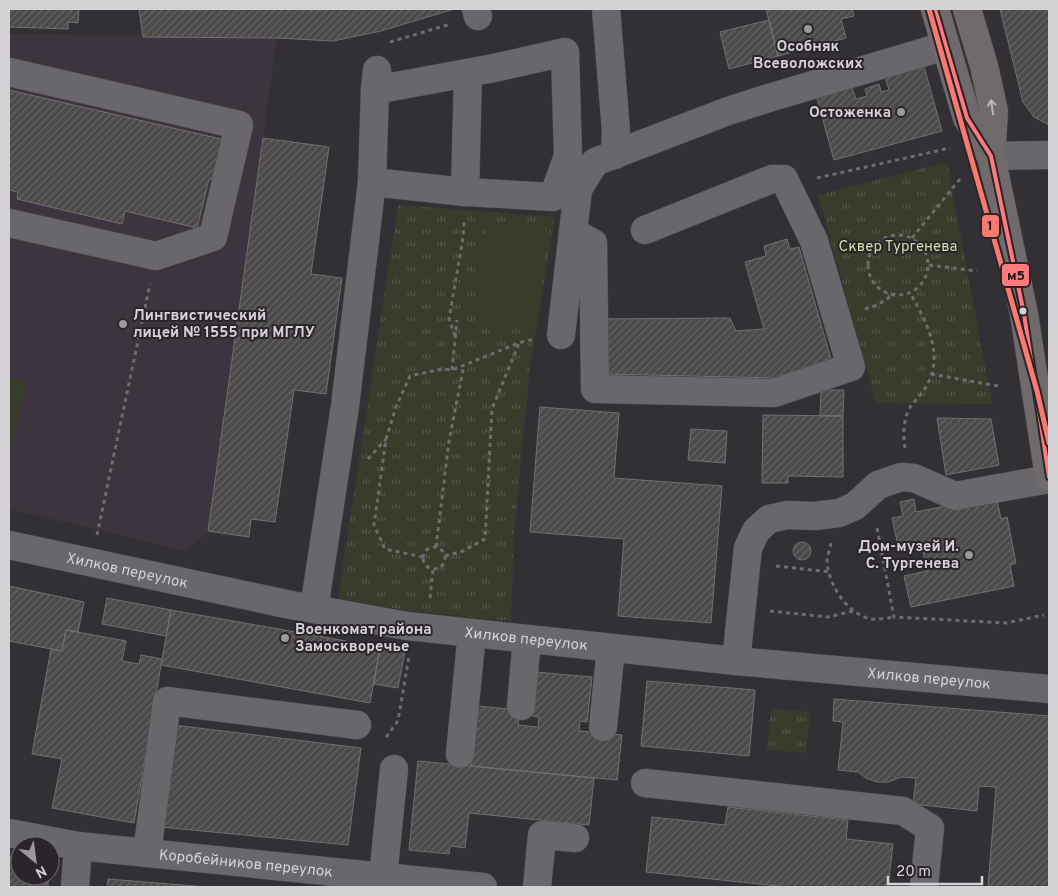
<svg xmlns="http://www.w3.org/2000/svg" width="1058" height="896" font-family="Overpass,sans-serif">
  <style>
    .built { fill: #3c343e }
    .park { fill: url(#park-tufts) }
    .pitch { fill: #383c2b }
    .building { fill: url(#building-hatch); stroke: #737071 }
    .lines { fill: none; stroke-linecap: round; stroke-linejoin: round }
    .minor-casing { stroke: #4f4d50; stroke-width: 29 }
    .major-casing { stroke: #4f4d50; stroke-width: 29 }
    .path { stroke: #6e6c6e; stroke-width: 3; stroke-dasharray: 4 4; stroke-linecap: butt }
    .minor { stroke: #69676b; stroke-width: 28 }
    .major { stroke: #706b6a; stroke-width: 28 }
    .bus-1-casing { stroke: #29252b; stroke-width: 8 }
    .bus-1 { stroke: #fd7b7a; stroke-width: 4 }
    .metro-1-casing { stroke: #29252b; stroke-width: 9 }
    .metro-1 { stroke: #fb7a70; stroke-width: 5 }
    .oneway { stroke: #bcb8bb }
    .poi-dot { fill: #9c999d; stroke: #29252b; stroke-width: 2 }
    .bus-dot { fill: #d5d2d6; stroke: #29252b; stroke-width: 2 }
    .labels { text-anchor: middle; stroke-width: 4; stroke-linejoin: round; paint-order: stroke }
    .poi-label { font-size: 15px; font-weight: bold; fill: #d5d2d6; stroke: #29252b; text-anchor: end }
    .park-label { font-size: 15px; fill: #d1dfa8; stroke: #29252b }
    .street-label { font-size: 15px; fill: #d5d2d6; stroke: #29252b }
    .line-badge { stroke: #29252b; stroke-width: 2 }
    .pale-badge-label { font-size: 14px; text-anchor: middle; font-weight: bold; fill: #111 }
  </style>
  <defs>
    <pattern id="park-tufts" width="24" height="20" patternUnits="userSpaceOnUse" patternTransform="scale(1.25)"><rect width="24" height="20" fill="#383c2b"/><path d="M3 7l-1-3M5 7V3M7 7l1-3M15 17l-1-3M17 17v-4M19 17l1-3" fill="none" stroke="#545749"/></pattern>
    <pattern id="building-hatch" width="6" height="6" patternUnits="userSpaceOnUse" patternTransform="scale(1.25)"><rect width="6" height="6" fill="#4b4949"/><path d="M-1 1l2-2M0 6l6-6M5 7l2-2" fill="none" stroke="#646262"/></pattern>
  </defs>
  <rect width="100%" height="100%" fill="#323034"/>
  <path class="built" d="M9,34L277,38L208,531L187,551L9,509Z"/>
  <path class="park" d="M947,162L992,404L876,403L818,195Z
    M398,205L555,217L530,367L514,533L511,621L418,612L338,599Z
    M771,708L810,712L806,753L767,750Z"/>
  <path class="pitch" d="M488,221L549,231L534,326L473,317Z
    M9,378L27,382L9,457Z"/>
  <path class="building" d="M9,9H79L78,23L68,22V29L9,27Z
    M139,9H454L381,31L333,41L277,38L143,37Z
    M766,9H852L854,16L841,19L846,38L778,56Z
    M1000,9H1049V125L1034,117L1023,102Z
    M769,20L778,56L729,69L720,32Z
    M923,63L942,131L834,160L816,95L851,85L856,99L867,96L865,89L879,84L881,92L889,90L884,74Z
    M9,90L225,140L215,181L209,179L197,228L125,211L122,224L17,199L18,192L9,190Z
    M263,138L329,147L311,274L342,278L326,394L294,390L275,522L251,519L249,537L208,531Z
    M787,239L790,249L799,247L831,359L774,378L604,374L602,319L730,318L736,331L764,329L745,262L766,256L764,246Z
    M821,390H844L843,416H820Z
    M540,407L619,413L614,478L722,486L711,623L618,616L624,539L530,532Z
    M763,415L843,416V477L788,476V483H762Z
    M937,418L991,419L999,465L946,475Z
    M691,429L727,431L725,463L688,460Z
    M996,496L1001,519L1007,517L1016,563L1010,565L1014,586L911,607L904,576L927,571L921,542L898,546L892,518L903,516L900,502L914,499L916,512Z
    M793 551a9 9 0 1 1 18 0a9 9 0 1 1-18 0Z
    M9,586L84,602L78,632L66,630L62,651L9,641Z
    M107,598L171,610L166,636L102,624Z
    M171,610L380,647L370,703L161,665Z
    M66,630L126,641L122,661L139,664L141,655L162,659L134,823L52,808L62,759L32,754L51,649L62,651Z
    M380,647L405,651L398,688L374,684Z
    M536,672L592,677L587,722L580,721L579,731L622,735L617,780L471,766L477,706L520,710L518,725L538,727L539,717L532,716Z
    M647,681L755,690L749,756L641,746Z
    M834,699L1049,716V887H988L996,787L979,786L977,811L913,804L916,778L902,777L888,782H877L866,778L858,772L838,770L843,722L833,721Z
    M174,725L361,748L348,845L161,827Z
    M418,761L594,778L589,825L469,813L465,848L450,846L449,854L409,850Z
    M728,807L848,820L846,839L893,844L888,887H787L646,872L652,817L725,825Z
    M9,856L20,859V876H48V887H9Z
    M108,879L207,887H107Z"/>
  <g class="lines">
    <defs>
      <g id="minor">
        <path d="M476,9L478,16"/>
        <path d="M606,9L616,131L615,155"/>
        <path d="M9,72L239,125L213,237L156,256L9,223"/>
        <path d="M991,156L1049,155"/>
        <path d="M372,182L465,192L553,197L568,156L565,52L494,68L375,90"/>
        <path d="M465,192L468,73"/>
        <path d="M573,232L593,243L595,389L774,393L851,367L814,241L784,179H772L645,230"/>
        <path d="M561,335L578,189L595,162L728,111L772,97L945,46"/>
        <path id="s1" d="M9,545L291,605L407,626L736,661L1049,689"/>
        <path d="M314,609L345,406L372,182L375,90L377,70"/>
        <path d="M736,661L748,548L756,531L769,519L788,515L815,516L839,513L855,506L878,485L901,477L914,478L955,496L1049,479"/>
        <path d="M521,706L527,639"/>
        <path d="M603,727L611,648"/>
        <path d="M460,754L472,633"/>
        <path d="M645,783L903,811L930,828L924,887"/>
        <path id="s2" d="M9,833L78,846L483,887"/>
        <path d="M147,853L167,701L357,725"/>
        <path d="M383,877L394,769"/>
        <path d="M75,887L78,846"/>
        <path d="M537,887L542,835L575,838"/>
      </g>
      <path id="major" d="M935,9L967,118L991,156
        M967,9L984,66L994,111L991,156L1024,314L1049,477"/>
    </defs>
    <use href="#minor" class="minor-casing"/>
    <use href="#major" class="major-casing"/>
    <path class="path" d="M390,42L451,24
      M817,178L950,148
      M868 265a30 30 0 1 1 60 0a30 30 0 1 1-60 0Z
      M912,238L960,179
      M929,265L977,271
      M865,309L877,305L893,295
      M455,336L449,319L463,238L464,222
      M452,370L457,320
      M931,374L998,386
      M905,448C903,435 903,418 911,406C917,398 925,391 929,381C943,351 925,319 910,293
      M368,459L386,439
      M877,528L894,617L1006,623L1044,615
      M97,535L150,284
      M831,543C830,549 827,557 827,563C829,585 847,614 871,619C877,620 887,618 894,617
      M423 558a11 11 0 1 1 22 0a11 11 0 1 1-22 0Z
      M436,547L449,441L464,365
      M445,556L463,551L485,539L492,409L519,343
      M423,557L385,549L374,525L386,439L396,407L410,376L442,369L452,370L519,343L533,339
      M776,566L830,572
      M430,598L433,569
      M770,611L828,617L853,611
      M386,737L398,721L409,656"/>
    <use href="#minor" class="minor"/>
    <use href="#major" class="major"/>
    <defs>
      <path id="bus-1" d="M935,9L967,118L991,156L1024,314L1049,477"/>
    </defs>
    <use href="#bus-1" class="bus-1-casing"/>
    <use href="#bus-1" class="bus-1"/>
    <defs>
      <path id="metro-1" d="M929,9L1037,391L1049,443"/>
    </defs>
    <use href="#metro-1" class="metro-1-casing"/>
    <use href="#metro-1" class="metro-1"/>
  </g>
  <defs><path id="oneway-shaft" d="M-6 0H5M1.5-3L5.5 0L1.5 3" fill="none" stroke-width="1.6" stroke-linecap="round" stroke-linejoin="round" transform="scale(1.25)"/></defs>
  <use class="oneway" href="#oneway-shaft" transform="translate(992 107) rotate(-98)"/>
  <g class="poi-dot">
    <circle cx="808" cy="29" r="5"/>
    <circle cx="901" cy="112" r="5"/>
    <circle cx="123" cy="324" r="5"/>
    <circle cx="969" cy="555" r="5"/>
    <circle cx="285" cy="638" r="5"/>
  </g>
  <circle class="bus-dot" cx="1023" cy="311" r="4.5"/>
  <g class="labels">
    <g class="poi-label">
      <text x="808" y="51" text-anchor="middle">Особняк<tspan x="808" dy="17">Всеволожских</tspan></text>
      <text x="891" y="117">Остоженка</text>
      <text x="133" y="320" text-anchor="start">Лингвистический<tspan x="133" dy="17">лицей № 1555 при МГЛУ</tspan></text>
      <text x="959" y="551">Дом-музей И.<tspan x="959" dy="17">С. Тургенева</tspan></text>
      <text x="295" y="634" text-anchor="start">Военкомат района<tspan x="295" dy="17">Замоскворечье</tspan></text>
    </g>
    <g class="park-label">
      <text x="898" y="251">Сквер Тургенева</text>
    </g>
    <g class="street-label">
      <text dy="5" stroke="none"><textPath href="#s1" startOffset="121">Хилков переулок</textPath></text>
      <text dy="5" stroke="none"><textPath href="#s1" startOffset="526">Хилков переулок</textPath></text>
      <text dy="5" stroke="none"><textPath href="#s1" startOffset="931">Хилков переулок</textPath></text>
      <text dy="5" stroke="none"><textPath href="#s2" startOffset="239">Коробейников переулок</textPath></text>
    </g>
  </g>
  <g class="line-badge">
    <rect x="981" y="214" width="19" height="24" rx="5" fill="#fb7a70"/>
    <rect x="1001" y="263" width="29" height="24" rx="5" fill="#fd7b7a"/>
  </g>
  <g class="pale-badge-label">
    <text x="990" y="230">1</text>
    <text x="1016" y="280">м5</text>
  </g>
  <rect width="1058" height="896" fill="none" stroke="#d5d2d6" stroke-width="20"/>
  <g transform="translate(35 861) rotate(151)"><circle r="24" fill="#29252b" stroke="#6e6a6f"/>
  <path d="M0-4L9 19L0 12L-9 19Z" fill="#9c999d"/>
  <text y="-8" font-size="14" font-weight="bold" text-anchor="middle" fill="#d5d2d6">N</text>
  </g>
  <path d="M888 876v8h94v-8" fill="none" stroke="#d5d2d6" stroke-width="2.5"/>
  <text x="896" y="876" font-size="15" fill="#d5d2d6" stroke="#29252b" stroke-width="4" paint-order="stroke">20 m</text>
</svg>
